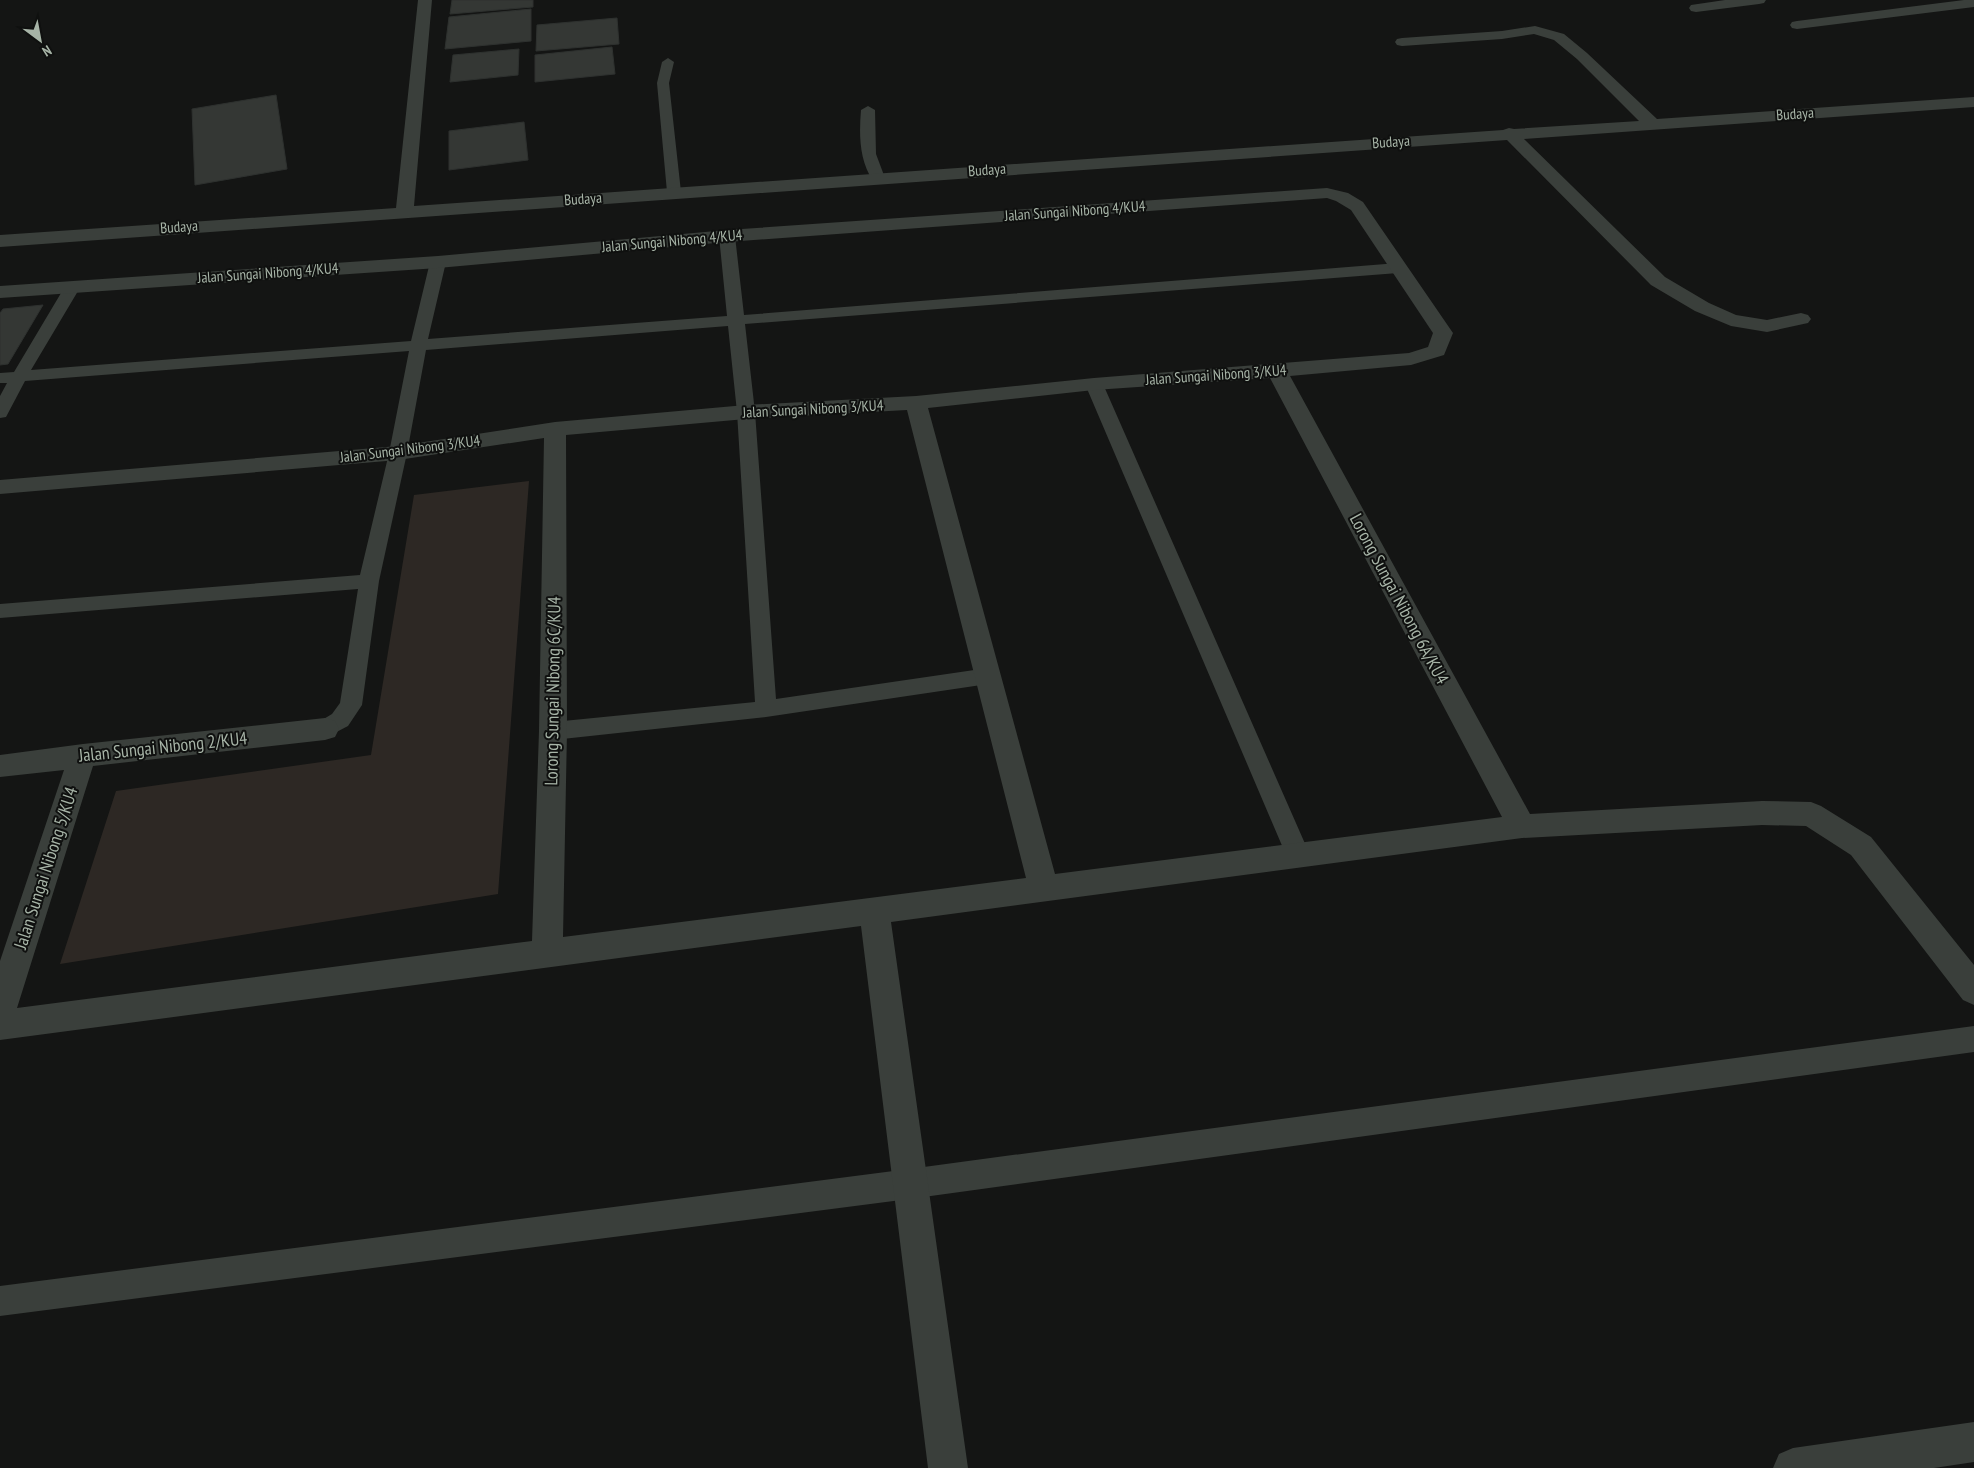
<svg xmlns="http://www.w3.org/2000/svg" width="1974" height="1468" font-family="'PT Sans Narrow',sans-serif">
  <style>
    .green { fill: #2d2824 }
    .building { fill: #343734; stroke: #2e312f }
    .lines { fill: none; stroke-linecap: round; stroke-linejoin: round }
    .service { fill: #3a3f3b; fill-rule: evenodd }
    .minor { fill: #3a3f3b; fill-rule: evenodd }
    .labels { text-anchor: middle; stroke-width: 4; stroke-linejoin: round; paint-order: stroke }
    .far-street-label { font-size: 15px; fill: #a7b4a7; stroke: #0f100f }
    .street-label { font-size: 18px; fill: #a7b4a7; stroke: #0f100f }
  </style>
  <rect width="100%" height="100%" fill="#141514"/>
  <path class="green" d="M529,481L498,894L60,964L116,791L371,755L414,495Z"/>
  <path class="building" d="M452,0H533V7L450,14Z
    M531,9V41L445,49L449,17Z
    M617,18L619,44L536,51L537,25Z
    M612,47L615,74L535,82V55Z
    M519,49L518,75L450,82L453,55Z
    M276,95L287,169L195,185L192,109Z
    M524,122L528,160L449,170V131Z
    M43,305L8,364L0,365V313L3,309Z"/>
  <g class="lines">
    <path class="service" d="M668,58L674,62L669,83L681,192L679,195H669L667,192L657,83L662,62Z
      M868,106L875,110L876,154L885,178L883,181H873C859,160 859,134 861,110Z
      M727,231L732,233L735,236L744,315L1398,263L1403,265L1406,268L1403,271L1398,273L745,324L755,412L776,699L988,668L996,670L999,676L996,682L988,684L766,717L553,740L545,737L542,731L545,725L553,722L755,702L737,412L728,326L426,350L407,453L379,581L362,705L348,726L325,738L317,735L314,729L317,723L332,714L340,703L358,589L0,618V604L360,575L389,453L409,351L25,381L6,417L0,418V396L7,383H0V373L14,372L67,283H79L81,286L31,370L411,341L430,262L433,259H443L446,262L428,339L727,316L719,236L722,233Z
      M1094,379L1100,380L1103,384L1310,855L1307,862L1298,865L1289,862L1286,855L1085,384L1088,380Z
      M1974,1026V1052L909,1199L0,1316V1286L909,1169Z"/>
    <path class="minor" d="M418,0H432L414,206L1503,130L1509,128L1514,129L1639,121L1577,59L1554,40L1534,34L1502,39L1402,46L1397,45L1395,42L1397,39L1402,38L1502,31L1535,26L1564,34L1587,53L1657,119L1974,97V107L1524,139L1665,277L1709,303L1736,315L1767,320L1801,313L1808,315L1811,319L1808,323L1767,332L1731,326L1695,311L1651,285L1507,140L0,247V235L396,208Z
      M1725,0H1766L1764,3L1759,4L1696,12L1691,11L1689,8L1691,5Z
      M1964,0H1974V7L1797,29L1792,28L1790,25L1792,22L1797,21Z
      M1327,188L1348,193L1363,202L1453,333L1444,355L1411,365L1290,376L1530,814L1762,801L1811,802L1821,806L1871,837L1974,965V1005L1963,1000L1851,855L1806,826L1762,825L1522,838L891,922L968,1468H928L861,926L0,1040V961L64,770L0,777V755L83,744L325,718L335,721L339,729L335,737L325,740L93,766L17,1008L532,941L539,731L544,438L398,460L0,494V480L398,446L555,422L746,405L916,396L1094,378L1409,353L1428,347L1433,333L1351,210L1336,201L1327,198L727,242L438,268L0,298V286L438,256L727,230ZM1270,378L1502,817L1055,874L928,408L1094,390ZM907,410L1026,878L563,937L567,731L566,435L746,419Z
      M1974,1422V1462L1934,1468H1773L1779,1454L1793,1448Z"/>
  </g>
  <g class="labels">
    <g class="far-street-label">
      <text transform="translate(1795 114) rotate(-4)" y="5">Budaya</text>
      <text transform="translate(1391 142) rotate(-4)" y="5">Budaya</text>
      <text transform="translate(987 170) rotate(-4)" y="5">Budaya</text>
      <text transform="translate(583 199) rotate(-4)" y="5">Budaya</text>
      <text transform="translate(1075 211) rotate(-4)" y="5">Jalan Sungai Nibong 4/KU4</text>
      <text transform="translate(179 227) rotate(-4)" y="5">Budaya</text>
      <text transform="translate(672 241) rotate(-5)" y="5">Jalan Sungai Nibong 4/KU4</text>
      <text transform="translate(268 273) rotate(-4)" y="5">Jalan Sungai Nibong 4/KU4</text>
      <text transform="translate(1216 375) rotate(-4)" y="5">Jalan Sungai Nibong 3/KU4</text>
      <text transform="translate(813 409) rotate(-3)" y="5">Jalan Sungai Nibong 3/KU4</text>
      <text transform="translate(410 449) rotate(-7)" y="5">Jalan Sungai Nibong 3/KU4</text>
    </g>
    <g class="street-label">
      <text transform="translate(1399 599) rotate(62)" y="6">Lorong Sungai Nibong 6A/KU4</text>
      <text transform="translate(553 691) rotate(-89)" y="6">Lorong Sungai Nibong 6C/KU4</text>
      <text transform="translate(163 747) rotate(-6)" y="6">Jalan Sungai Nibong 2/KU4</text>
      <text transform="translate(46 868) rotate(-72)" y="6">Jalan Sungai Nibong 5/KU4</text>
    </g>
  </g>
  <g transform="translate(40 40) rotate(148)" stroke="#0f100f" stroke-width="4" paint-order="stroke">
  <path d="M0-4L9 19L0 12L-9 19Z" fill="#a7b4a7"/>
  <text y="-8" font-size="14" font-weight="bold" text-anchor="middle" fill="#a7b4a7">N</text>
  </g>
</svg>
